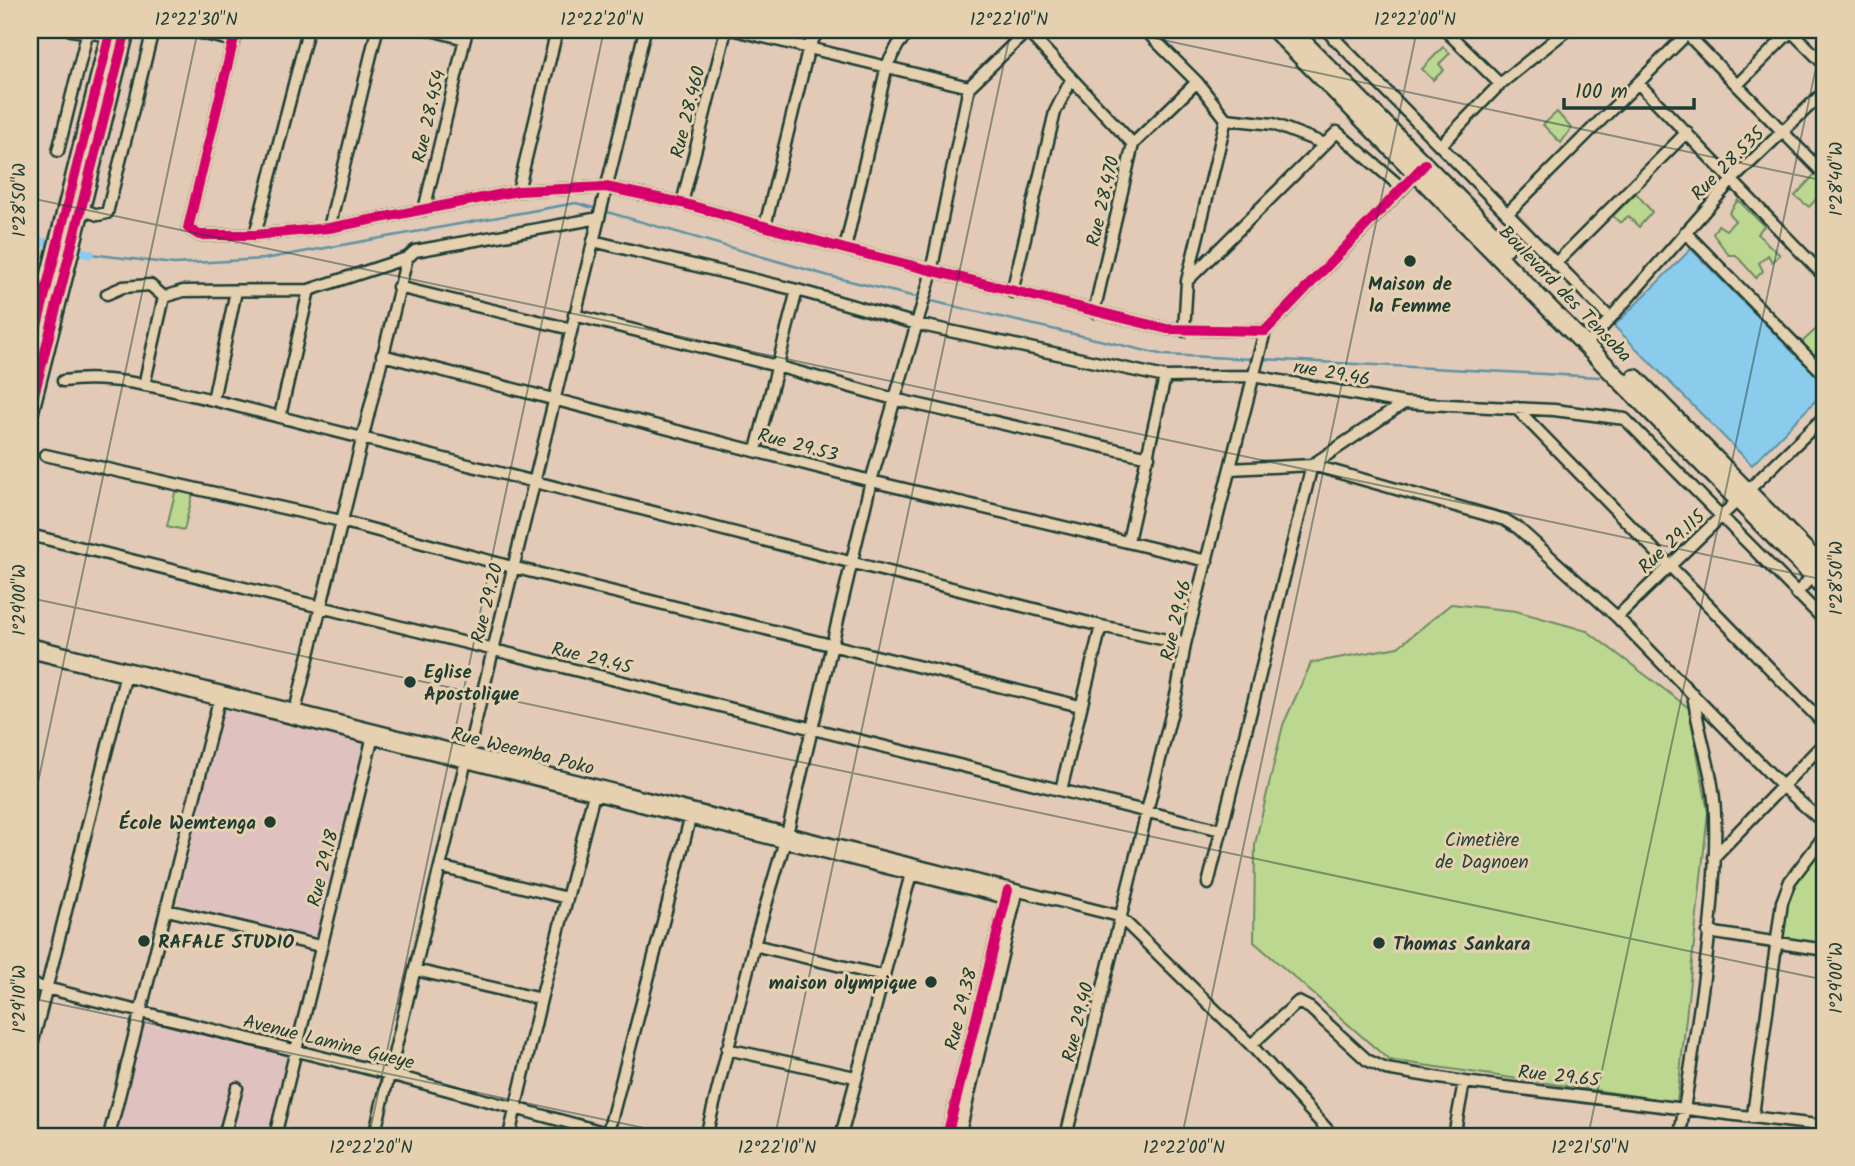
<svg xmlns="http://www.w3.org/2000/svg" width="1855" height="1166" font-family="Kalam,sans-serif">
  <style>
    .built { fill: #dfc1bf }
    .green { fill: #bcd890; stroke: #6e8a62; stroke-width: 2 }
    .water { fill: #8bcbec; stroke: #6092a2; stroke-width: 2 }
    .lines { fill: none; stroke-linecap: round; stroke-linejoin: round }
    .stream { stroke: #6092a2; stroke-width: 2.5 }
    .canal { stroke: #8bcbec; stroke-width: 9 }
    .minor-casing { stroke: #1f3d34; stroke-width: 15 }
    .primary-casing { stroke: #1f3d34; stroke-width: 21 }
    .minor { stroke: #e5d1b0; stroke-width: 10 }
    .primary { stroke: #e5d1b0; stroke-width: 16 }
    .cycleway-casing { stroke: #e5d1b0; stroke-width: 15 }
    .cycleway { stroke: #d6006c; stroke-width: 10 }
    .ticks { fill: none; stroke: #1f3d34; stroke-width: 2; stroke-opacity: 0.45 }
    .poi-dot { fill: #1f3d34; stroke: #e5d1b0; stroke-width: 2.5 }
    .labels { text-anchor: middle; stroke-width: 6; stroke-linejoin: round; paint-order: stroke }
    .street-label { font-size: 19px; fill: #1f3d34; stroke: #e5d1b0 }
    .poi-label { font-size: 19px; font-weight: bold; fill: #1f3d34; stroke: #e5d1b0; text-anchor: start }
    .park-label { font-size: 19px; fill: #274539; stroke: #e5d1b0 }
    .neatline { fill: none; stroke: #1f3d34; stroke-width: 2.5 }
    .ticks-label { font-size: 18px; text-anchor: middle; fill: #1f3d34 }
  </style>
  <rect width="100%" height="100%" fill="#e2cab7"/>
  <filter id="ink" filterUnits="userSpaceOnUse"><feTurbulence type="fractalNoise" baseFrequency=".0143" numOctaves="2"/><feDisplacementMap in="SourceGraphic" scale="14" xChannelSelector="R" yChannelSelector="G"/><feConvolveMatrix kernelMatrix="1 2 1 2 8 2 1 2 1" color-interpolation-filters="sRGB"/></filter>
  <g filter="url(#ink)">
    <path class="built" d="M223,703L364,738L315,938L178,907Z
      M144,1020L290,1056L271,1136H114Z"/>
    <path class="green" d="M1443,47L1450,53L1439,64L1444,70L1433,80L1422,69Z
      M1557,112L1571,128L1561,143L1543,125Z
      M1815,174L1821,182L1817,189L1821,194L1809,207L1795,196Z
      M1636,193L1652,212L1639,227L1628,216L1620,223L1613,216Z
      M1738,200L1764,226L1757,234L1780,255L1772,262L1768,255L1759,263L1763,271L1756,278L1736,255H1729L1713,234L1718,225L1726,230L1735,221L1729,213Z
      M1825,321V367L1801,343Z
      M176,489L193,493L184,530L167,526Z
      M1451,604L1516,611L1587,631L1689,708L1708,812L1677,1102L1389,1060L1254,942L1255,844L1283,725L1311,663L1398,647Z
      M1825,839V948L1778,936L1788,887Z"/>
    <path class="water" d="M1691,249L1825,384V391L1752,465L1614,326Z"/>
    <g class="lines">
      <path class="stream" d="M90,210L135,30
        M90,254L174,264L264,259L576,203L829,276L920,298
        M927,300L1164,355L1253,359
        M1260,359L1599,377
        M30,447L88,216"/>
      <path class="canal" d="M30,239L90,254"/>
      <defs>
        <path id="minor" d="M71,30L112,36
          M188,30L234,41
          M236,30L188,228L199,235H255L329,228L518,191L606,187L682,203L845,249L1167,329L1265,331L1420,170
          M431,30L465,39
          M735,30L969,87
          M1145,30L1197,82L1226,119
          M1326,30L1609,317
          M1445,30L1500,84
          M1683,30L1825,175
          M1027,31L1133,144
          M1791,31L1825,65
          M1334,39L1343,30
          M1638,83L1825,277
          M1738,84L1792,30
          M1440,146L1500,84L1567,30
          M58,151L88,30
          M518,191L557,30
          M682,203L726,30
          M81,209L98,215L107,213L153,30
          M424,210L467,30
          M1507,214L1691,30
          M765,226L809,46L819,30
          M329,228L377,30
          M1685,232L1825,375
          M255,235L308,30
          M593,241L797,290L917,324L1165,377L1253,376L1404,403L1554,410L1625,419L1825,621
          M845,249L887,65L898,45L910,30
          M1555,264L1687,132
          M1187,281L1337,132L1402,188
          M398,287L571,329
          M1012,292L1055,112L1071,80
          M107,294L123,287L150,285L164,297L144,385
          M164,297L183,291L309,290L407,258
          M1094,312L1133,144L1197,82
          M574,315L773,365L894,399L1149,457
          M1184,331L1187,281L1226,119L1273,124L1325,144
          M1594,337L1732,180L1825,91
          M382,355L871,481L1207,561
          M63,381C113,374 164,389 213,400L1101,626L1185,644
          M213,400L236,291
          M1515,407L1825,725
          M280,416L309,290
          M756,450L797,290
          M45,455L341,521L512,567L1080,706
          M1230,469L1312,465L1404,403
          M30,535L1221,830
          M1128,541L1165,377
          M1796,594L1813,575
          M1617,617L1825,416
          M30,644L1119,916L1251,1045L1333,1136
          M30,652L1006,898
          M295,711L407,258L415,251L599,218
          M1061,790L1101,626
          M1714,857L1825,742
          M440,867L567,898
          M1208,884L1312,465L1505,520L1518,528L1617,617L1782,786L1825,824
          M167,910L320,946
          M1708,932L1825,950
          M754,945L883,976
          M415,970L541,999
          M30,984L389,1074L618,1136
          M1251,1045L1298,1002L1310,1008L1367,1060L1386,1069L1464,1082L1825,1126
          M727,1049L855,1077
          M30,1053L127,670
          M1753,1115L1782,902L1790,881L1825,835
          M109,1136L220,696
          M224,1136L237,1088
          M275,1136L374,732
          M374,1136L645,30
          M509,1136L541,999L595,790
          M607,1136L691,815
          M706,1136L754,945L787,834L871,481L929,282L969,87L1028,30
          M841,1136L912,870
          M947,1136L1007,894
          M959,1136L1017,892
          M1066,1136L1177,691L1185,644L1265,331
          M1454,1136L1464,1082
          M1680,1136C1695,1035 1718,915 1715,814C1714,773 1698,734 1693,694"/>
        <path id="primary" d="M1275,30L1825,588
          M1291,30L1506,247
          M30,354L111,30
          M1635,378L1825,570
          M30,411L126,30"/>
      </defs>
      <use href="#minor" class="minor-casing"/>
      <use href="#primary" class="primary-casing"/>
      <use href="#minor" class="minor"/>
      <use href="#primary" class="primary"/>
      <defs>
        <path id="cycleway" d="M236,30L188,228L199,235H255L329,228L518,191L606,187L682,203L845,249L1167,329L1265,331L1425,164
          M30,354L111,30
          M30,411L126,30
          M947,1136L1008,890"/>
      </defs>
      <use href="#cycleway" class="cycleway-casing"/>
      <use href="#cycleway" class="cycleway"/>
    </g>
  </g>
  <path class="ticks" d="M1116,30L1825,181M30,198L1825,580M30,598L1825,980M30,820L198,30M30,998L682,1136M369,1136L604,30M775,1136L1011,30M1182,1136L1417,30M1588,1136L1824,30"/>
  <g class="poi-dot">
    <circle cx="1410" cy="261" r="7"/>
    <circle cx="410" cy="682" r="7"/>
    <circle cx="270" cy="822" r="7"/>
    <circle cx="144" cy="941" r="7"/>
    <circle cx="1379" cy="943" r="7"/>
    <circle cx="931" cy="982" r="7"/>
  </g>
  <g class="labels">
    <g class="street-label">
      <text transform="translate(687 112) rotate(-76)" y="7">Rue 28.460</text>
      <text transform="translate(428 116) rotate(-77)" y="7">Rue 28.454</text>
      <text transform="translate(1727 163) rotate(-45)" y="7">Rue 28.535</text>
      <text transform="translate(1102 201) rotate(-77)" y="7">Rue 28.470</text>
      <text transform="translate(1566 293) rotate(46)" y="7">Boulevard des Tensoba</text>
      <text transform="translate(1332 372) rotate(10)" y="7">rue 29.46</text>
      <text transform="translate(798 444) rotate(15)" y="7">Rue 29.53</text>
      <text transform="translate(1671 541) rotate(-43)" y="7">Rue 29.115</text>
      <text transform="translate(486 603) rotate(-76)" y="7">Rue 29.20</text>
      <text transform="translate(1175 620) rotate(-77)" y="7">Rue 29.46</text>
      <text transform="translate(592 657) rotate(14)" y="7">Rue 29.45</text>
      <text transform="translate(523 750) rotate(14)" y="7">Rue Weemba Poko</text>
      <text transform="translate(322 868) rotate(-76)" y="7">Rue 29.18</text>
      <text transform="translate(960 1009) rotate(-76)" y="7">Rue 29.38</text>
      <text transform="translate(1077 1022) rotate(-76)" y="7">Rue 29.40</text>
      <text transform="translate(329 1041) rotate(14)" y="7">Avenue Lamine Gueye</text>
      <text transform="translate(1559 1075) rotate(6)" y="7">Rue 29.65</text>
    </g>
    <g class="poi-label">
      <text x="1410" y="290" text-anchor="middle">Maison de<tspan x="1410" dy="22">la Femme</tspan></text>
      <text x="424" y="678">Eglise<tspan x="424" dy="22">Apostolique</tspan></text>
      <text x="256" y="829" text-anchor="end">École Wemtenga</text>
      <text x="158" y="948">RAFALE STUDIO</text>
      <text x="1393" y="950">Thomas Sankara</text>
      <text x="917" y="989" text-anchor="end">maison olympique</text>
    </g>
    <g class="park-label">
      <text x="1482" y="846">Cimetière<tspan x="1482" dy="22">de Dagnoen</tspan></text>
    </g>
  </g>
  <rect width="1855" height="1166" fill="none" stroke="#e5d1b0" stroke-width="77"/>
  <path d="M1564 98v10h130v-10" fill="none" stroke="#1f3d34" stroke-width="3.5"/>
  <text x="1575" y="98" font-size="21" fill="#1f3d34" stroke="#e5d1b0" stroke-width="5" paint-order="stroke">100 m</text>
  <rect x="38" y="38" width="1778" height="1090" class="neatline"/>
  <g class="ticks-label">
    <text x="196" y="25">12°22'30"N</text>
    <text x="602" y="25">12°22'20"N</text>
    <text x="1009" y="25">12°22'10"N</text>
    <text x="1415" y="25">12°22'00"N</text>
    <text transform="translate(1836 179) rotate(-90)" y="6">1°28'40"W</text>
    <text transform="translate(19 200) rotate(-90)" y="6">1°28'50"W</text>
    <text transform="translate(1836 578) rotate(-90)" y="6">1°28'50"W</text>
    <text transform="translate(19 600) rotate(-90)" y="6">1°29'00"W</text>
    <text transform="translate(1836 978) rotate(-90)" y="6">1°29'00"W</text>
    <text transform="translate(19 999) rotate(-90)" y="6">1°29'10"W</text>
    <text x="371" y="1153">12°22'20"N</text>
    <text x="777" y="1153">12°22'10"N</text>
    <text x="1184" y="1153">12°22'00"N</text>
    <text x="1590" y="1153">12°21'50"N</text>
  </g>
</svg>
